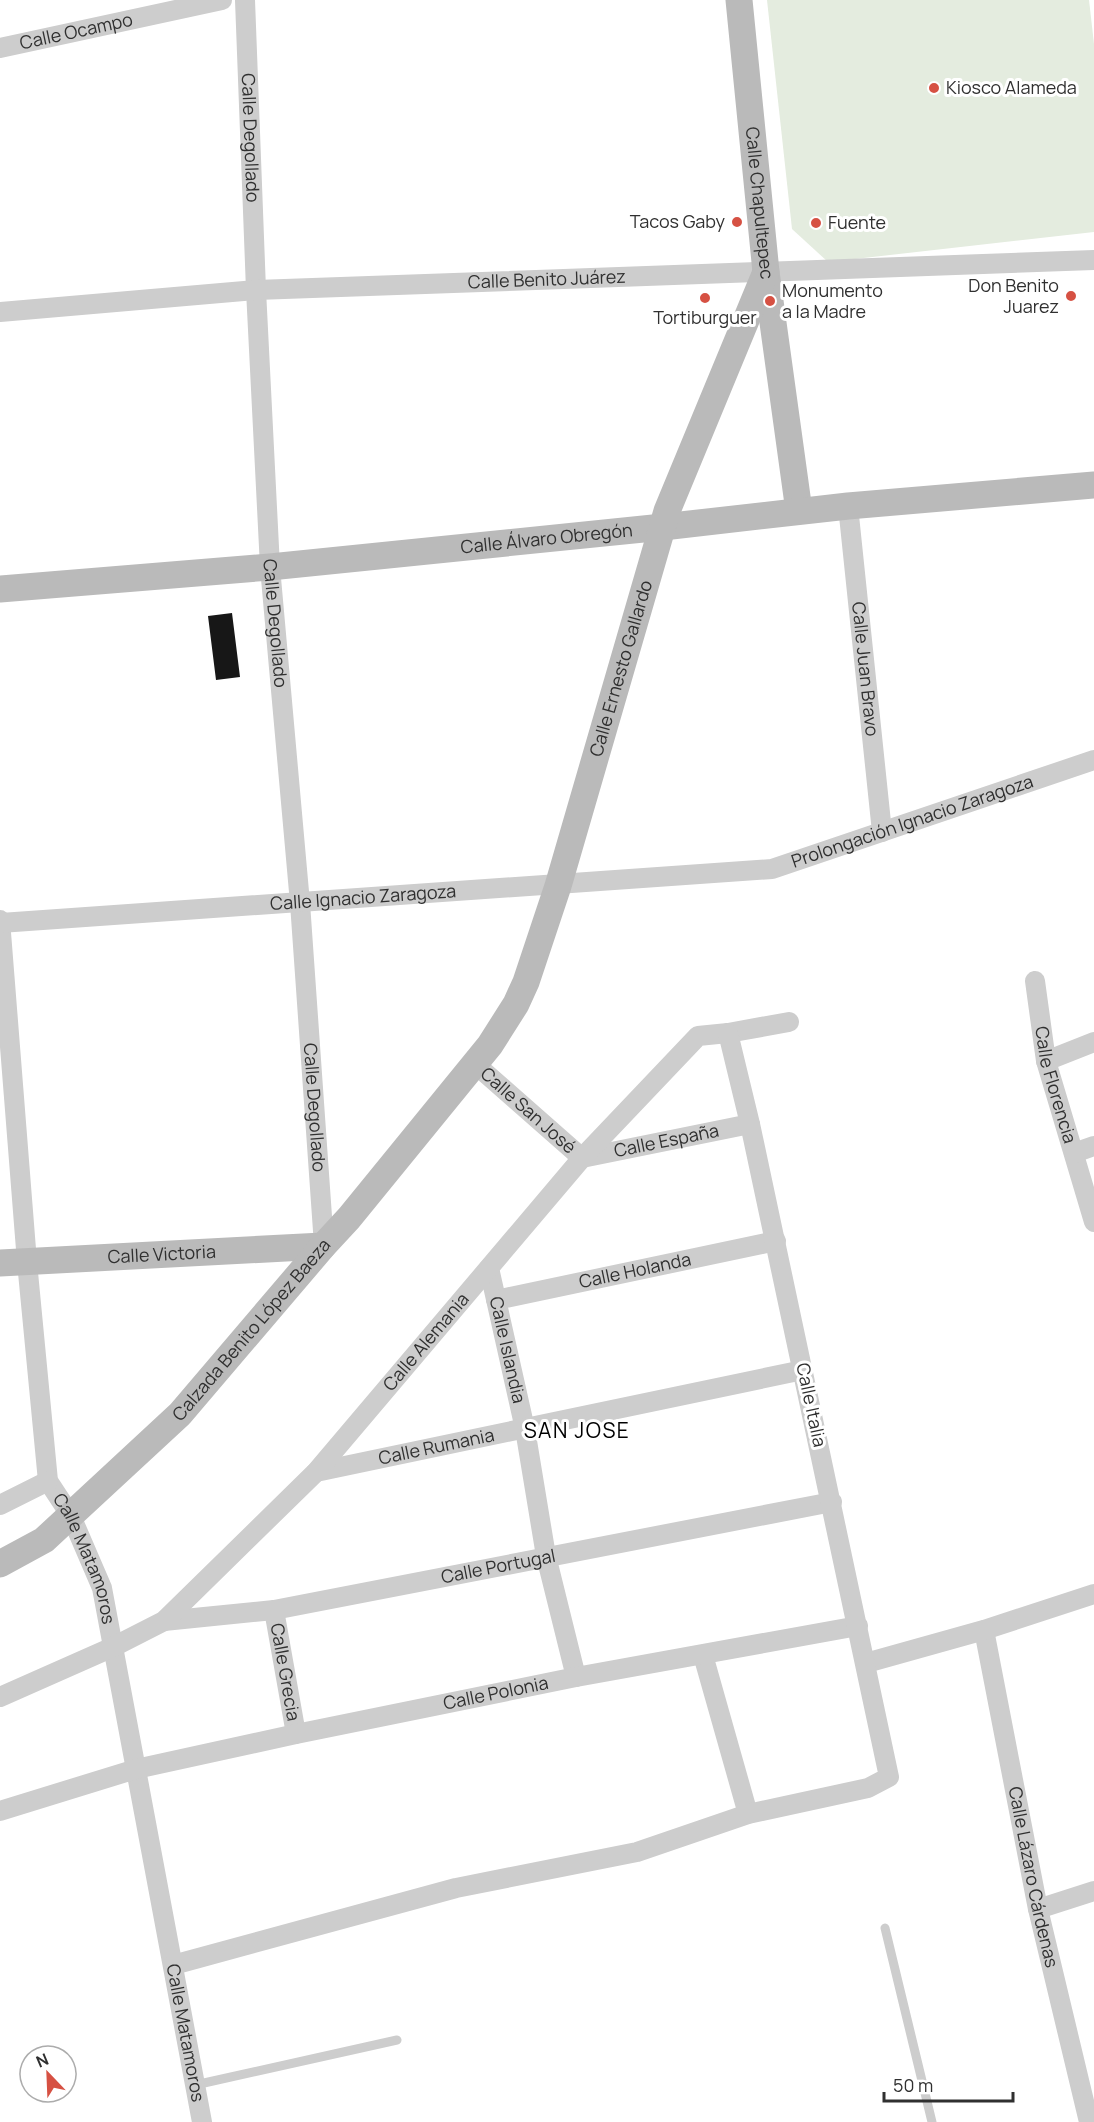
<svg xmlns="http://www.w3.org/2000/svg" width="1094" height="2122" font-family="Manrope,sans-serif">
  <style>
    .green { fill: #e4ecdf }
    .building { fill: #171717 }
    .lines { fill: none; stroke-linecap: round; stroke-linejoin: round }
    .lane { stroke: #cdcdcd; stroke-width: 9 }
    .street { stroke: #cdcdcd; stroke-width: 20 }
    .secondary { stroke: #bababa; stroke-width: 27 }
    .poi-dot { fill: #d65143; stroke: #fff; stroke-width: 2 }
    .labels { text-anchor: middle; stroke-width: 6; stroke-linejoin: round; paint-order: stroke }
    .street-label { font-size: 18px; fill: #303030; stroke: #fff }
    .poi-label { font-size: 18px; fill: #303030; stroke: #fff; text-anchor: start }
    .quarter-label { font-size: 21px; letter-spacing: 1.5px; fill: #000; stroke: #fff }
  </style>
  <rect width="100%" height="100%" fill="#fff"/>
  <path class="green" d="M767,0H1089L1094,44V232L828,262L792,229Z"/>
  <path class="building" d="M232,613L240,677L216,680L208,616Z"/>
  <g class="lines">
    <path class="lane" d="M885,1928L932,2122
      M195,2085L397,2040"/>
    <g class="street">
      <path id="s1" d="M245,0L256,290L270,567L300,903L324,1245"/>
      <path id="s2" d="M0,48L222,0"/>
      <path id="s3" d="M0,312L256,290L1094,260"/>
      <path id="s4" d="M848,506L882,832"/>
      <path id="s5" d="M0,920L27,1262L48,1481L71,1516L102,1588L202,2122"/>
      <path id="s6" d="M0,923L772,869L1094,760"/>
      <path id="s7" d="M1035,981L1046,1061L1094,1222"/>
      <path d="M1046,1061L1094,1042"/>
      <path id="s8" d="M474,1063L582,1158L750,1124"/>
      <path d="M1074,1153L1094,1146"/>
      <path id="s9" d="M489,1268L525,1429L546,1556L576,1677"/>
      <path id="s10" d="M496,1300L776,1241"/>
      <path id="s11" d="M316,1472L803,1370"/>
      <path d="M0,1505L48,1481"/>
      <path id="s12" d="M274,1610L296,1734"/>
      <path id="s13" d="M164,1621L274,1610L832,1502"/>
      <path id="s14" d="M984,1630L1038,1909L1089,2122"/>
      <path d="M703,1655L748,1814"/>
      <path d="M866,1663L984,1630L1094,1594"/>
      <path id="s15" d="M0,1697L113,1647L164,1621L316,1472L582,1158L698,1036L728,1033L789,1022"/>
      <path id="s16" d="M0,1811L136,1769L296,1734L576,1677L858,1626"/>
      <path d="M1038,1909L1094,1891"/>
      <path d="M173,1965L456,1888L637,1852L748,1814L868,1788L889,1777L750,1124L728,1033"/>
    </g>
    <g class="secondary">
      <path id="s17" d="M739,0L766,272L799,511"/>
      <path id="s18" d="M0,589L270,567L663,527L848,506L1094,485"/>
      <path id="s19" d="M0,1263L323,1246"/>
      <path id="s20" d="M0,1564L44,1540L180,1414L324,1245L349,1218L490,1045L516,1004L526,982L558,886L667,511L766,272"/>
    </g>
  </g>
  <g class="poi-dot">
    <circle cx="934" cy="88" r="6"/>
    <circle cx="737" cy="222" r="6"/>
    <circle cx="816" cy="223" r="6"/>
    <circle cx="1071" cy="296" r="6"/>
    <circle cx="705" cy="298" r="6"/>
    <circle cx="770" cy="301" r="6"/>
  </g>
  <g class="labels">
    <g class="street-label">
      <text dy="6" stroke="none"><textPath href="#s2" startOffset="78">Calle Ocampo</textPath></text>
      <text dy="6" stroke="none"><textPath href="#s1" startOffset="138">Calle Degollado</textPath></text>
      <text dy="6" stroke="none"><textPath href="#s17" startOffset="204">Calle Chapultepec</textPath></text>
      <text dy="6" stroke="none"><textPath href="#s3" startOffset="548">Calle Benito Juárez</textPath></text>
      <text dy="6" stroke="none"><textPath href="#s18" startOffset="549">Calle Álvaro Obregón</textPath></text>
      <text dy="6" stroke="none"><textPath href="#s1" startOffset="624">Calle Degollado</textPath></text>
      <text dy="6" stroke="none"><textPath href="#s4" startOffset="164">Calle Juan Bravo</textPath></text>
      <text dy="6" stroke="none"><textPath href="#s20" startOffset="1118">Calle Ernesto Gallardo</textPath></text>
      <text dy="6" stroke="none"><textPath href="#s6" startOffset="922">Prolongación Ignacio Zaragoza</textPath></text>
      <text dy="6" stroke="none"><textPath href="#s6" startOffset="364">Calle Ignacio Zaragoza</textPath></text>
      <text dy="6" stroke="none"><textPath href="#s7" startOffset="106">Calle Florencia</textPath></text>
      <text dy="6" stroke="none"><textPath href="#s1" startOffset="1110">Calle Degollado</textPath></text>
      <text dy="6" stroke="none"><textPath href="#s8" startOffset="72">Calle San José</textPath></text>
      <text dy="6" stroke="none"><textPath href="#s8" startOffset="230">Calle España</textPath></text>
      <text dy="6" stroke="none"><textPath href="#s19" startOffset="162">Calle Victoria</textPath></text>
      <text dy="6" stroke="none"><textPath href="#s10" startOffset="142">Calle Holanda</textPath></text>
      <text dy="6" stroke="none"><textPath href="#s20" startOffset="346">Calzada Benito López Baeza</textPath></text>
      <text dy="6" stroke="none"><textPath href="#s15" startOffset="564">Calle Alemania</textPath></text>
      <text dy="6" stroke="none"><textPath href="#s9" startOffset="84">Calle Islandia</textPath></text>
      <text transform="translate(811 1405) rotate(78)" y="6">Calle Italia</text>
      <text dy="6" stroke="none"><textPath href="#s11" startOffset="123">Calle Rumania</textPath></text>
      <text dy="6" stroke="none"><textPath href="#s5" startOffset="650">Calle Matamoros</textPath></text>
      <text dy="6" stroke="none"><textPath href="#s13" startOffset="339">Calle Portugal</textPath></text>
      <text dy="6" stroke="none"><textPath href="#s12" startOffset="63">Calle Grecia</textPath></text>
      <text dy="6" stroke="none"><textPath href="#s16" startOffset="510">Calle Polonia</textPath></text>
      <text dy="6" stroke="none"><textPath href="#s14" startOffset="252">Calle Lázaro Cárdenas</textPath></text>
      <text dy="6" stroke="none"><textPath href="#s5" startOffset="1136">Calle Matamoros</textPath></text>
    </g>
    <g class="poi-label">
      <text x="946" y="94">Kiosco Alameda</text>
      <text x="725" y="228" text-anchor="end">Tacos Gaby</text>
      <text x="828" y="229">Fuente</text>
      <text x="1059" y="292" text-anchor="end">Don Benito<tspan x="1059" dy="21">Juarez</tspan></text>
      <text x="782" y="297">Monumento<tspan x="782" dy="21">a la Madre</tspan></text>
      <text x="705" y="324" text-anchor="middle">Tortiburguer</text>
    </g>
    <g class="quarter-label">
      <text x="577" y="1438">SAN JOSE</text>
    </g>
  </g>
  <g transform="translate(48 2074) rotate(337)"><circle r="28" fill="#ffffff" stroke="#acacac" stroke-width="1.5"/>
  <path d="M0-4.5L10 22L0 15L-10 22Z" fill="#d65143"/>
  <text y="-9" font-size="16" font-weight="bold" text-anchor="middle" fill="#303030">N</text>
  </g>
  <path d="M884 2092v9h129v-9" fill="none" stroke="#303030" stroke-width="3"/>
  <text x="893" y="2092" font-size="18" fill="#303030" stroke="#ffffff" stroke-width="4.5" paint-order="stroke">50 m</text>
</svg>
